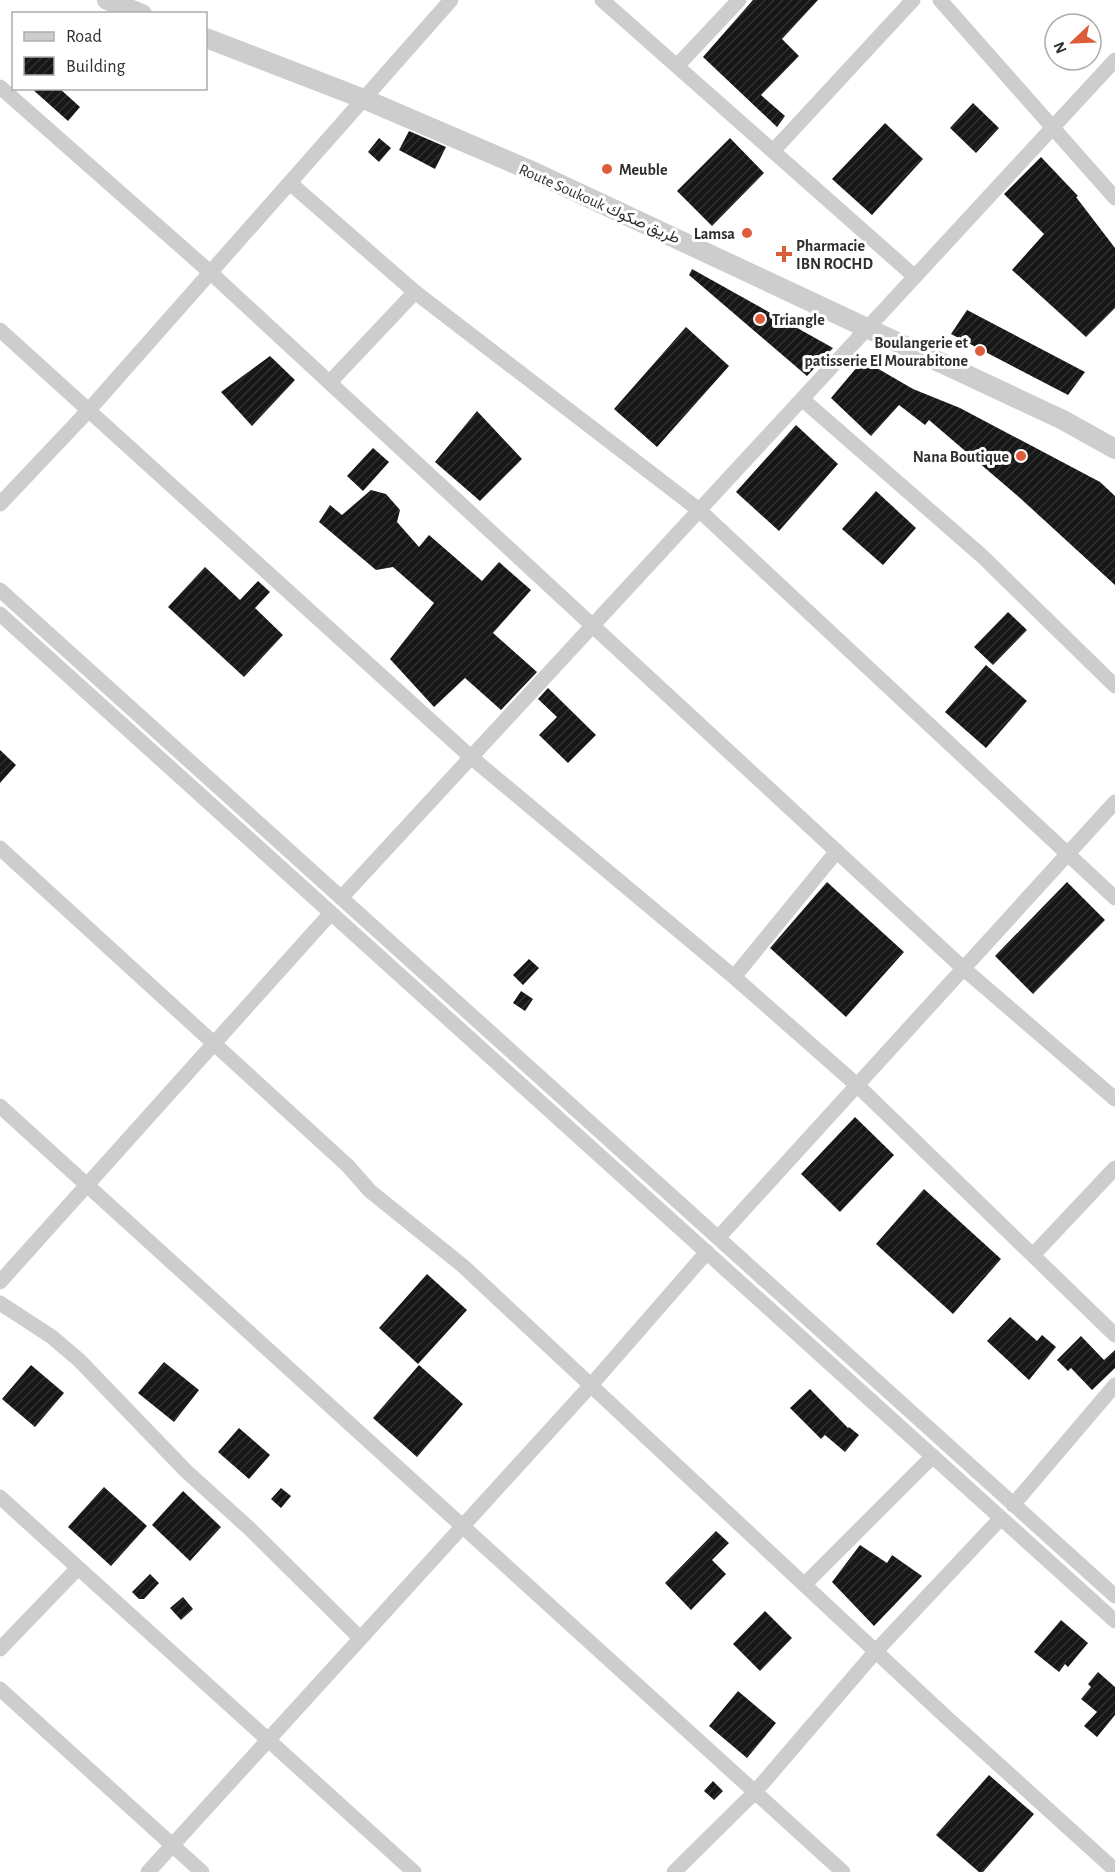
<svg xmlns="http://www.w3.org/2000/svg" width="1115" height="1872" font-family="'Alegreya Sans',Vazirmatn,sans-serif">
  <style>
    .building { fill: url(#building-hatch) }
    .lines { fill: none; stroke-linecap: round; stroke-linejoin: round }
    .minor { stroke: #cdcdcd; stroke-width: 15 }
    .tertiary { stroke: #cdcdcd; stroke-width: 20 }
    .poi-dot { fill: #dd5c3c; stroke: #fff; stroke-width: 2 }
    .labels { text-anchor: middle; stroke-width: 6; stroke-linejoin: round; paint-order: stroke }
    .poi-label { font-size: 16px; font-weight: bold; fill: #303030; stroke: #fff; text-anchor: start }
    .street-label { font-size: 16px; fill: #303030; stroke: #fff }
  </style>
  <defs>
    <pattern id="building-hatch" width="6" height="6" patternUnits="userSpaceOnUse" patternTransform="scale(1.5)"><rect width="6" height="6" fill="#171717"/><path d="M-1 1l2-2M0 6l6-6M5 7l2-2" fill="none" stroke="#303030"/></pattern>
  </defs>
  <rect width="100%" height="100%" fill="#fff"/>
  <path class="building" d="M753,0H818L782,39L799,56L761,95L785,116L777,127L703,57Z
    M31,88H59L80,107L68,121Z
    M973,103L999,128L976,153L950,128Z
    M885,123L923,159L872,215L832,179Z
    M409,131L446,147L435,169L399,150Z
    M379,138L391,148L379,162L368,152Z
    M730,138L764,173L712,226L677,191Z
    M1041,157L1078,196L1076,197L1115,248V308L1086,337L1012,270L1044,234L1004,194Z
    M692,269L833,348L807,376L689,275Z
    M967,310L1085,372L1068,395L951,334Z
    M686,327L729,366L657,447L614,409Z
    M270,356L295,380L252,426L221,392Z
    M863,360L913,389L960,408L1100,482L1115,496V585L1020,498L929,420L925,425L899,405L871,436L831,398Z
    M477,411L522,459L480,501L435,462Z
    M796,425L838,464L779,531L736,492Z
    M373,448L389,462L363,491L347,476Z
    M371,490L386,494L400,510L397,522L419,547L429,535L482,581L499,562L531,590L493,633L537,672L501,710L465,678L434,707L390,659L434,603L393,567L376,570L319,522L330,505L342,515Z
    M876,491L916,528L883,565L842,529Z
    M205,567L240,600L258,581L270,592L255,608L283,635L244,677L168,607Z
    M1008,612L1027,630L993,665L974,647Z
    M986,665L1027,701L986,748L945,712Z
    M548,688L596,735L568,763L539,735L557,717L538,699Z
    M0,750L16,765L0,783Z
    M827,882L904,952L846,1017L770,948Z
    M1067,882L1105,920L1033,994L995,956Z
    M529,959L539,968L523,985L513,975Z
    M521,991L533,999L525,1011L513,1003Z
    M855,1117L894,1155L840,1212L801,1174Z
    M924,1189L1001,1259L953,1314L876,1244Z
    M427,1274L467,1310L418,1364L379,1328Z
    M1010,1317L1037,1341L1042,1335L1056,1347L1029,1380L987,1341Z
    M1081,1336L1104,1360L1115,1350V1368L1092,1390L1071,1368L1068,1371L1057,1360Z
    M164,1362L199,1390L174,1422L138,1393Z
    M31,1365L64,1393L35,1427L2,1399Z
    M419,1365L463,1404L417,1457L373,1418Z
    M810,1389L848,1428L849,1427L859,1435L845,1452L825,1435L821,1439L790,1408Z
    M239,1428L270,1455L249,1479L218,1452Z
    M104,1487L147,1526L111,1566L68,1527Z
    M281,1488L291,1496L281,1508L271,1499Z
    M183,1491L221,1527L190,1561L152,1525Z
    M716,1531L729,1543L712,1560L726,1574L691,1610L665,1583Z
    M860,1545L887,1563L892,1555L922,1576L874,1626L832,1582Z
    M150,1574L159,1583L144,1599H139L132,1592Z
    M183,1597L193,1609L181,1620L170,1608Z
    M765,1611L792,1638L760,1671L733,1644Z
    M1061,1620L1088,1643L1068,1667L1065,1664L1059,1672L1034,1652Z
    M1098,1672L1115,1687V1715L1097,1737L1084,1726L1097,1712L1081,1699L1091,1687L1088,1684Z
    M738,1691L776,1723L747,1758L709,1726Z
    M989,1775L1034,1814L983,1872H979L936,1835Z
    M713,1781L723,1791L714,1800L704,1791Z"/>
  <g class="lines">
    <path class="minor" d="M602,0L914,276
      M940,0L1115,198
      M677,66L739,0
      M0,87L211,273L964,969L1115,1099
      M774,150L913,0
      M290,183L415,292L699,510L1115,898
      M0,330L472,758L734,977L858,1086L1115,1335
      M330,382L415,292
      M802,399L982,556L1115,686
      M0,504L88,411L451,0
      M0,590L1115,1596
      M0,614L1115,1621
      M0,848L348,1166L370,1191L463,1266L946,1717L1115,1870
      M341,898L1115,60
      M734,977L837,851
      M0,1106L843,1872
      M718,1238L1115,802
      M1033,1255L1115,1168
      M0,1282L331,913
      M0,1303L52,1337L79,1360L186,1471L250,1529L360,1638
      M0,1497L414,1872
      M1013,1505L1115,1385
      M805,1584L933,1456
      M0,1649L78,1568
      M0,1689L202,1872
      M148,1872L592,1384L707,1252
      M674,1872L755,1792L876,1651L1001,1518"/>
    <path class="tertiary" d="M107,0L142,14
      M206,38L364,99L534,172L1063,420L1115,449"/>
  </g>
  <g class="poi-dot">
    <circle cx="607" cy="169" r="6"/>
    <circle cx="747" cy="233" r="6"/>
    <path d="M781 245h6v6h6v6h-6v6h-6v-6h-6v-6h6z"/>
    <circle cx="760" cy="319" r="6"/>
    <circle cx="980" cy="351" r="6"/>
    <circle cx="1021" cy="456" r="6"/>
  </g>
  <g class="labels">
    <g class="poi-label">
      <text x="619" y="175">Meuble</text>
      <text x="735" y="239" text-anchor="end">Lamsa</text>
      <text x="796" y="251">Pharmacie<tspan x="796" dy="18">IBN ROCHD</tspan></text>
      <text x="772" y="325">Triangle</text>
      <text x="968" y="348" text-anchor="end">Boulangerie et<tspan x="968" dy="18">patisserie El Mourabitone</tspan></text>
      <text x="1009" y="462" text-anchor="end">Nana Boutique</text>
    </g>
    <g class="street-label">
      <text transform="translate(600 203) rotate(24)" y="6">Route Soukouk طريق صكوك</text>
    </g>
  </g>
  <rect x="12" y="12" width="195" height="78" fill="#ffffff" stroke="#acacac" stroke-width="1.5"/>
  <rect x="24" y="32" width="30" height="9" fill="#cdcdcd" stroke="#acacac" stroke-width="1.5"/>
  <text x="66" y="42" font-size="18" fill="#303030">Road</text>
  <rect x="24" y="57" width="30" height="18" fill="url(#building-hatch)" stroke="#acacac" stroke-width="1.5"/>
  <text x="66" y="72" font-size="18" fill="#303030">Building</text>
  <g transform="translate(1073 42) rotate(247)"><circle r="28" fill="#ffffff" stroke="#acacac" stroke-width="1.5"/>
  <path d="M0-4.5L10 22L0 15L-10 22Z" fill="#dd5c3c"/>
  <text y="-9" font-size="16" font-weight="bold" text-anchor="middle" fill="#303030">N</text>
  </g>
</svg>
